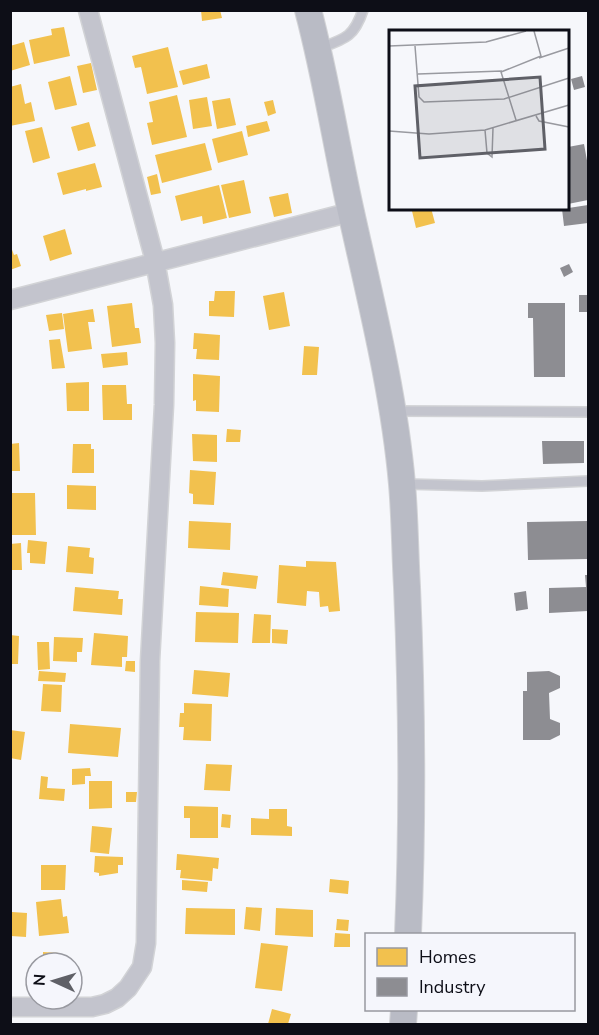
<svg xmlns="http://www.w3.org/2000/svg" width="599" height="1035" font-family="'Nunito Sans',sans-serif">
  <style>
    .homes { fill: #f2c14e }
    .industry { fill: #8d8d92 }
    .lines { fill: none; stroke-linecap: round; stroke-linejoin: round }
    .service-casing { stroke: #d2d3d6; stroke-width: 12 }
    .minor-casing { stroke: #d2d3d6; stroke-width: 21 }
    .secondary-casing { stroke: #d2d3d6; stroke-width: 28 }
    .service { stroke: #c3c4cd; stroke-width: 9 }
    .minor { stroke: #c3c4cd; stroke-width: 18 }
    .secondary { stroke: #b9bbc5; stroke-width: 26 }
    .inset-road { fill: none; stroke: #999aa0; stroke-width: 1.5 }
    .view { fill: #5f6067; fill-opacity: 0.15; stroke: #5f6067; stroke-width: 3 }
    .inset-edge { fill: none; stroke: #0d0e17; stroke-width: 3 }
  </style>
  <rect width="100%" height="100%" fill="#f6f7fb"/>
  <path class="homes" d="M201,10H220L222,18L202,21Z
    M64,27L70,56L34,64L29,40L52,35L51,29Z
    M24,42L30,65L10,71V46Z
    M168,47L178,87L147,94L141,67L135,68L132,56Z
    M91,63L97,90L83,93L77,66Z
    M207,64L210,78L183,85L179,71Z
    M70,76L77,105L55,110L48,82Z
    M21,84L25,104L31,102L35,121L10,126V87Z
    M177,95L187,137L152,145L147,123L153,122L149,102Z
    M207,97L212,126L193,129L189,100Z
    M230,98L236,125L217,129L212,101Z
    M273,100L276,113L268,116L264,102Z
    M267,121L270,131L248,137L246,126Z
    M89,122L96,146L78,151L71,127Z
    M42,127L50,158L33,163L25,131Z
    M242,131L248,155L218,163L212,139Z
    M205,143L212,170L162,183L155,155Z
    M95,163L102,187L86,191V189L63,195L57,173Z
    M157,174L161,193L151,195L147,177Z
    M244,180L251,213L229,218L221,185Z
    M219,185L227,218L203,224L202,216L181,221L175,196Z
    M288,193L292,213L274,217L269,197Z
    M424,208H431L435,223L416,228L412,211Z
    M65,229L72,254L50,261L43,236Z
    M11,247L14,255L17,254L21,266L10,270Z
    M215,291H235L234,317L209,316V301H214Z
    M284,292L290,326L269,330L263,296Z
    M132,303L135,328H139L141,343L112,347L107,306Z
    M93,309L95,322H88L92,349L68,352L63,314Z
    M62,313L64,329L49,331L46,315Z
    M194,333L220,335L219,360L196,359L197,349H193Z
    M60,339L65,368L52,369L49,340Z
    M304,346L319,347L317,375H302Z
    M127,352L128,365L103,368L101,354Z
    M193,374L220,376L219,412L196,411V400L193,401Z
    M89,382V411H67L66,383Z
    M102,385H126L127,404H132V420H103Z
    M227,429L241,430L240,442H226Z
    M192,434L217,435V462L193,461Z
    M19,443L20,471H10V444Z
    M73,444H91V449H94V473H72Z
    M190,470L216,472L214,505L193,504V494L189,493Z
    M67,485L96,486V510L67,509Z
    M10,493H35L36,535H10Z
    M189,521L231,523L230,550L188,548Z
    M28,540L47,542L45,564L30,563V553H27Z
    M21,543L22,570H10V544Z
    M68,546L90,548L89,557L94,558L93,574L66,572Z
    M306,561L336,562L340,611L329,612L328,606L320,607L319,592L307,591L306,606L277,603L279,565L306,567Z
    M223,572L258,576L256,589L221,585Z
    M200,586L229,589L228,607L199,605Z
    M75,587L119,591L118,599H123L122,615L73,611Z
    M196,612L239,613L238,643L195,642Z
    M254,614L271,615L270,643H252Z
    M272,629L288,630L287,644L272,643Z
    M94,633L128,636L127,657H122V667L91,665Z
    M10,635L19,636L18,664H10Z
    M54,637L83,638L82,652H77V662L53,661Z
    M37,642H49L50,669L38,670Z
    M126,661H135V672L125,671Z
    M194,670L230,673L228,697L192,694Z
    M39,671L66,673L65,682L38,681Z
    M43,684L62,685L61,712L41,711Z
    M184,703L212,704L211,741L183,740L184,727H179L180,713H184Z
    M70,724L121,728L118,757L68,753Z
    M10,730L25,732L21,760L10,758Z
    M206,764L232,765L230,791L204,790Z
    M90,768L91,776H85V784L72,785V769Z
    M41,776L48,777L47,788L65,789L64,801L39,799Z
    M89,781H112V808L89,809Z
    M126,792H137L136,802H126Z
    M184,806L218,807V838H190V818H184Z
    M269,809H287V826L292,827V836L251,835V818L269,819Z
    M222,814L231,815L230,828L221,827Z
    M92,826L112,828L109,854L90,852Z
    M177,854L219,858L218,869L213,868L212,881L180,878L181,870H176Z
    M95,856L123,857V865H118V873L99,876V873L94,872Z
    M41,865H66L65,890H41Z
    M330,879L349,881L348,894L329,892Z
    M182,880L208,882L207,892L182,890Z
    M61,899L63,917L67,916L69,933L39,936L36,902Z
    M246,907L262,908L260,931L244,929Z
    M186,908L235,909V935L185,934Z
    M276,908L313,910V937L275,935Z
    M12,912L27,913L26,937L11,936Z
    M337,919L349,920L348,931L336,930Z
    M335,933L350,934V947H334Z
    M261,943L288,946L282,991L255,988Z
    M43,952L59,953L58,963H43Z
    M272,1009L291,1014L288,1024H268Z"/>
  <path class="industry" d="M582,76L585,87L574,90L571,79Z
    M584,144L588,166V200L568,204V147Z
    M588,205V223L564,226L562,209Z
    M569,264L573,272L564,277L560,268Z
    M579,295H588V312H579Z
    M528,303H565V377H534L533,318H528Z
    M542,441H584V463L543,464Z
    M588,521V559L528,560L527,522Z
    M585,575H588V611L549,613V588L586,587Z
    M526,591L528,609L516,611L514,593Z
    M549,671L560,676V688L549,693L550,719L560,723V735L550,740H523V691H527V672Z"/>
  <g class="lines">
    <defs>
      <path id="service" d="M320,48C345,39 354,37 363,10
        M394,411L588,412
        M405,484L482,486L588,481"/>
      <path id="minor" d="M10,300L351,212
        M10,1007H92L105,1004L117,998L128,988L142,967L146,943L150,661L164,405L165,343L163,305L155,261L88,10"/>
      <path id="secondary" d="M308,10C326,77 336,145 351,212C371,302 394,393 402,484C405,519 405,553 407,587C412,703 413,819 408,934
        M403,1024L404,1010"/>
    </defs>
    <use href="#service" class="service-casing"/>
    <use href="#minor" class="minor-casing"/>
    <use href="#secondary" class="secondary-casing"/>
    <use href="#service" class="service"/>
    <use href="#minor" class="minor"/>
    <use href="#secondary" class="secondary"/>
  </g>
  <g transform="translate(389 30)">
    <rect width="180" height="180" fill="#f6f7fb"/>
    <path class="inset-road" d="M0,16L97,12L137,1M26,16L30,67L35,72L115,69L180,48M150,28L180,18M29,44L113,41M147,86L150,91L180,97M127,90L112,42L152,26L145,1M96,100L98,123L103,127L104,98M0,101L40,104L96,100L180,75"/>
    <path class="view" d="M151,47L156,119L31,128L26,56Z"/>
    <rect width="180" height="180" class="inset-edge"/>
  </g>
  <rect width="599" height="1035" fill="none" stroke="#0d0e17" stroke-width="24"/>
  <rect x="365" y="933" width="210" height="78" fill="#f5f6fc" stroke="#9899a0" stroke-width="1.5"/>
  <rect x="377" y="948" width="30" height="18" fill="#f2c14e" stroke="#9899a0" stroke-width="1.5"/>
  <text x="419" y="963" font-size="18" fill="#0d0e17">Homes</text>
  <rect x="377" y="978" width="30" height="18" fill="#8d8d92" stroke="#9899a0" stroke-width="1.5"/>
  <text x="419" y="993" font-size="18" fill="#0d0e17">Industry</text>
  <g transform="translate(54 981) rotate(274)"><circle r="28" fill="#f5f6fc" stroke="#9899a0" stroke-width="1.5"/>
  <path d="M0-4.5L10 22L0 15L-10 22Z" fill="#5f6067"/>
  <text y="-9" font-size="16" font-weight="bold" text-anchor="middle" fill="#0d0e17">N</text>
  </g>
</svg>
